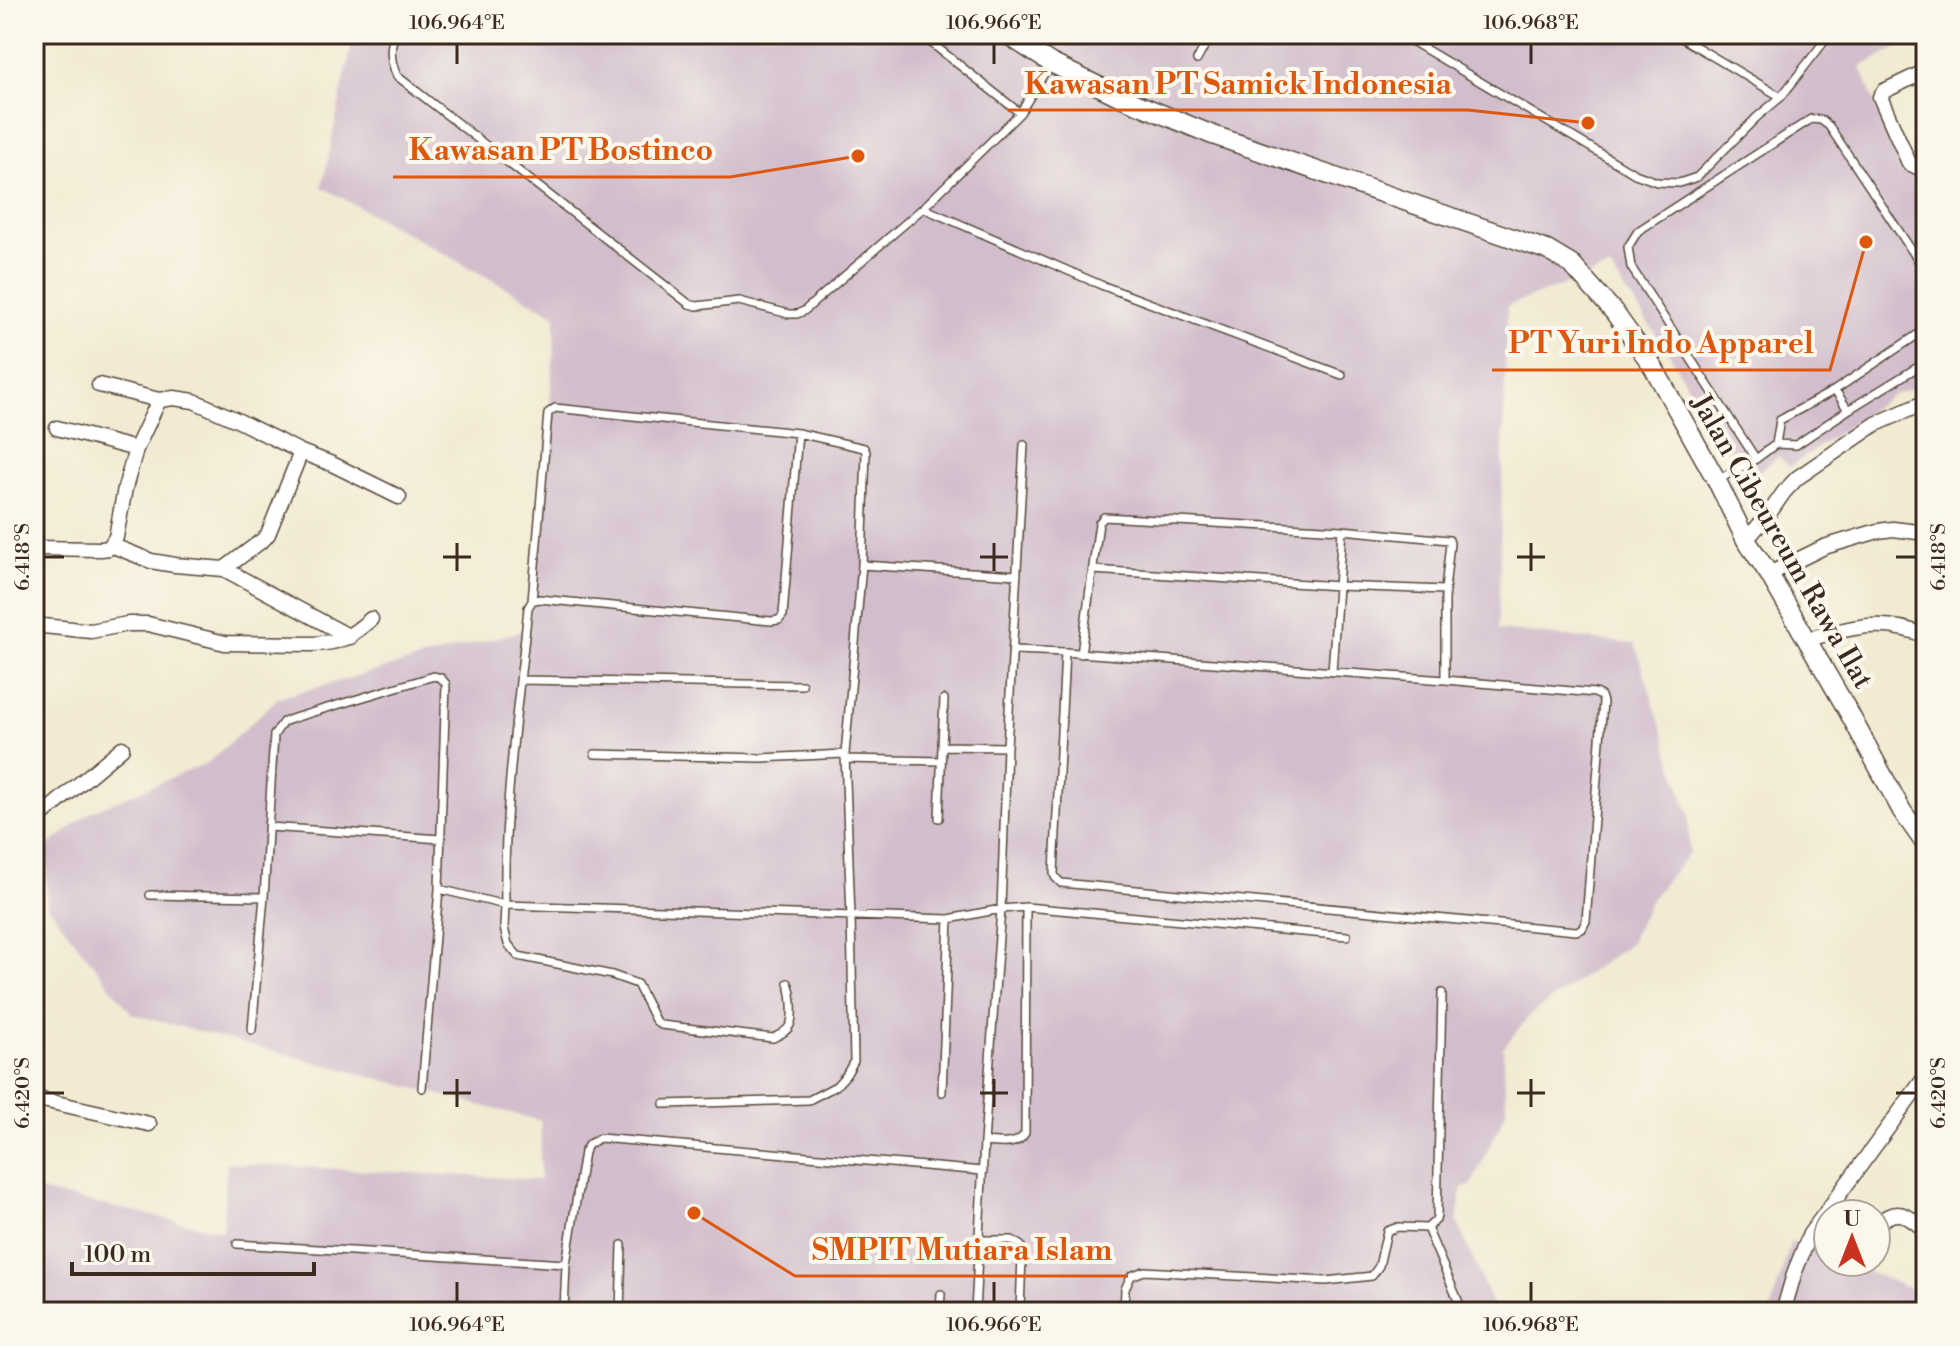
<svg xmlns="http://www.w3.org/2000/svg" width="1960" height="1346" font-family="'Libre Bodoni',serif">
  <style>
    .industrial { fill: #d1bdcc }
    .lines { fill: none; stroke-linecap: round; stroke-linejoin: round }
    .lane-casing { stroke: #564739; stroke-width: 10 }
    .street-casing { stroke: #564739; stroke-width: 17 }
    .secondary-casing { stroke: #564739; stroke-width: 21 }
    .lane { stroke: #fff; stroke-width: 7 }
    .street { stroke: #fff; stroke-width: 14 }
    .secondary { stroke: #fff; stroke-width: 18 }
    .ticks { fill: none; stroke: #3b2a1e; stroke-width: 3 }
    .labels { text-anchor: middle; stroke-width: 8; stroke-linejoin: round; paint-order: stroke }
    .street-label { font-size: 28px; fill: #3b2a1e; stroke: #fbf7ec }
    .leader { fill: none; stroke: #df570d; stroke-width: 3 }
    .callout-dot { fill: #df570d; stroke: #fbf7ec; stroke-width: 3 }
    .callout-label { font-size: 30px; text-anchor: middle; font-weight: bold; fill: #df570d; stroke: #fbf7ec; stroke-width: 8; stroke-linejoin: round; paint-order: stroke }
    .neatline { fill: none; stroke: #3b2a1e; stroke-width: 3 }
    .ticks-label { font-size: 20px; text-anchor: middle; fill: #3b2a1e }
  </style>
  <rect width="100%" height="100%" fill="#fbf7ec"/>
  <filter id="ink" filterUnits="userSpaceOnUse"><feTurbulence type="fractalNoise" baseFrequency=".0125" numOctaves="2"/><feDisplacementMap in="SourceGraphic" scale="16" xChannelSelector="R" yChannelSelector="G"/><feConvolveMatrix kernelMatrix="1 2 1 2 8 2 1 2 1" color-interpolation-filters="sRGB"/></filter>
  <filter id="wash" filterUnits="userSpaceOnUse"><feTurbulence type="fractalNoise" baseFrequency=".006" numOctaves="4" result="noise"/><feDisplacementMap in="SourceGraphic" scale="32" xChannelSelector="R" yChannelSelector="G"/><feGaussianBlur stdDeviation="1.8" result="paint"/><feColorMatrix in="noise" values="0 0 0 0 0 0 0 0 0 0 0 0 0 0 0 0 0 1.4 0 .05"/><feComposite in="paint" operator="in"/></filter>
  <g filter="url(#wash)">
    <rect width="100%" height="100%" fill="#f2ead2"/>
    <path class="industrial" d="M354,34H1925L1861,67L1901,173L1926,156V384L1892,395L1790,467L1779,456L1753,475L1743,451L1722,448L1669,353L1610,268L1507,306L1498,630L1635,644L1689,815V853L1651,899L1629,944L1530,1015L1503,1048L1506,1111L1471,1186L1462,1187L1457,1221L1495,1312H34V1190L222,1231L227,1163L540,1180L541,1121L132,1014L47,905L46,847L92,811L209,762L278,698L528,629L551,392L556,315L322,187Z
      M1791,1241L1828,1256V1262H1844L1926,1295V1312H1770Z"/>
  </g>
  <g filter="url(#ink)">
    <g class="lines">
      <defs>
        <path id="lane" d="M395,34C389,48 391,63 397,76L689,304L697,306L739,301L789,314H797L804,311L923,208L1020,113L1050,64
          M920,34L1020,113
          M1400,34L1635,174L1657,182L1679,183L1697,177L1757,117L1781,97L1820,47L1828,34
          M1675,34L1781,97
          M1197,60L1211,34
          M923,208L1101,285L1342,375
          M1926,272L1829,126L1821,120L1811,119L1638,231L1628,247L1631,267L1756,459L1776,444L1796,445L1848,410L1926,362
          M1835,390L1848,410
          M798,433L783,615L779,620L771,621L539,599L532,601L528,608C518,707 503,805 505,905L949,919L1001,909L1026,907L1347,936
          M1776,444L1780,420L1835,390L1926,329
          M1719,479L1756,459
          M862,565L1017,575
          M1093,570L1338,586L1445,590
          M532,601L548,413L555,408L798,433L864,448L866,452L862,565L845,754L851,917L854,1061L846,1075L836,1086L809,1100L664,1104
          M1013,650L1065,652L1445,680L1595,693L1601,696L1603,702L1586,921L1582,929L1576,931L1061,883L1055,877L1054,873L1065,652
          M1081,654L1099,523L1104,517L1342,530L1449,540L1450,543L1445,590V680
          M1332,672L1342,530
          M521,680L802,685
          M942,746L1007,747
          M595,754L760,758L845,754
          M845,759L941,761
          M939,818L944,699
          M269,827L441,839
          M439,889L505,905L504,928L508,944L518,956L612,975L637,984L655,1020L661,1025L773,1038C779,1035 787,1032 790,1025C794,1017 792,991 788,983
          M150,895L264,897
          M252,1030L264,897L274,735L283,722L297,717L434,676L441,678L446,684L439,889L422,1088
          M942,1092L949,919
          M984,1142C999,1143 1018,1147 1025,1133L1026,907
          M1427,1228L1436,1220L1437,1216L1442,993
          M978,1240H1012L1021,1246L1022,1255L1020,1312
          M237,1244L566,1264L584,1152L589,1144L600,1138L983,1171
          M564,1312L566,1264
          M620,1312L622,1245
          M940,1312L941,1294
          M975,1312L984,1142L1001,909L1007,747L1024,445
          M1124,1312L1125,1289L1131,1276L1144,1271L1326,1281L1372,1276L1379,1266L1387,1231L1398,1227L1427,1228L1463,1312"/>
        <path id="street" d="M1926,71L1884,91L1880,97L1909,163L1917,167L1926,161
          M99,385L159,400L174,398L194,401L239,421L301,452L332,464L399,497
          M57,428L136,449
          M1746,540L1768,515L1784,492L1797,478L1876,424L1926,402
          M111,545L151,561L175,565L224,569L350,637
          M34,548L101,549L109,548L116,537L125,488L136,449L159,400
          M224,569L264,539L268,534L301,452
          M1769,574L1824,547L1878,531L1893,529L1926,533
          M34,625L91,631L128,624H148L225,643L312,644C341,643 349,638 371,619
          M1805,640C1849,628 1882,617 1926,636
          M34,822L122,748
          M34,1098L149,1124
          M1876,1225C1897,1205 1907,1215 1926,1231
          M1783,1312L1795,1271L1810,1234L1926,1076"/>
        <path id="secondary" d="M1006,34L1051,63L1123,98L1210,134L1547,250L1572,265L1614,312L1652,365L1717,481L1746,540L1769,574L1848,711L1902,811L1926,845"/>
      </defs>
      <use href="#lane" class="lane-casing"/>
      <use href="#street" class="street-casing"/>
      <use href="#secondary" class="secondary-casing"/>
      <use href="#lane" class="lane"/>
      <use href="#street" class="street"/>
      <use href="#secondary" class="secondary"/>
    </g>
  </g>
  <path class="ticks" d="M457,44V64M994,44V64M1531,44V64M457,543V571M994,543V571M1531,543V571M44,557H64M443,557H471M980,557H1008M1517,557H1545M1896,557H1916M457,1079V1107M994,1079V1107M1531,1079V1107M44,1093H64M443,1093H471M980,1093H1008M1517,1093H1545M1896,1093H1916M457,1282V1302M994,1282V1302M1531,1282V1302"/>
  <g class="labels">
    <g class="street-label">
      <text transform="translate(1783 541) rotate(60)" y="10">Jalan Cibeureum Rawa Ilat</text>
    </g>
  </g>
  <path class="leader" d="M1588 123L1468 110H1008M858 156L730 177H393M1866 242L1830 370H1492M694 1213L795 1276H1128"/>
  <g class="callout-dot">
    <circle cx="1588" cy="123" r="8"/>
    <circle cx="858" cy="156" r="8"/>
    <circle cx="1866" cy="242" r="8"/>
    <circle cx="694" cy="1213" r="8"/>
  </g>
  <g class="callout-label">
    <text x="1238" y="94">Kawasan PT Samick Indonesia</text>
    <text x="561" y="160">Kawasan PT Bostinco</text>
    <text x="1661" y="353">PT Yuri Indo Apparel</text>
    <text x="962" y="1260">SMPIT Mutiara Islam</text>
  </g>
  <rect width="1960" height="1346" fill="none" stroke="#fbf7ec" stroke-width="88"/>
  <g transform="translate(1852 1238)"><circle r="38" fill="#fbf7ec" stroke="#aea59a" stroke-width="2"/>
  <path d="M0-6L14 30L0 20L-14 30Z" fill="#c8321e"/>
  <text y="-12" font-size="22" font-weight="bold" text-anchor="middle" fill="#3b2a1e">U</text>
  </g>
  <path d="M72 1262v12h242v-12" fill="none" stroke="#3b2a1e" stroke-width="4"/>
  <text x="84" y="1262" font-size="24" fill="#3b2a1e" stroke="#fbf7ec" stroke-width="6" paint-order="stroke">100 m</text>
  <rect x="44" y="44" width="1872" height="1258" class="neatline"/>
  <g class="ticks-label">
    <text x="457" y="29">106.964°E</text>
    <text x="994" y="29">106.966°E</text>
    <text x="1531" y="29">106.968°E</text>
    <text transform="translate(22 557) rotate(-90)" y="7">6.418°S</text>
    <text transform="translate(1938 557) rotate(-90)" y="7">6.418°S</text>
    <text transform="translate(22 1093) rotate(-90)" y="7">6.420°S</text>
    <text transform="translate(1938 1093) rotate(-90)" y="7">6.420°S</text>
    <text x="457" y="1331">106.964°E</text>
    <text x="994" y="1331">106.966°E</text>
    <text x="1531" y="1331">106.968°E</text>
  </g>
</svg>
